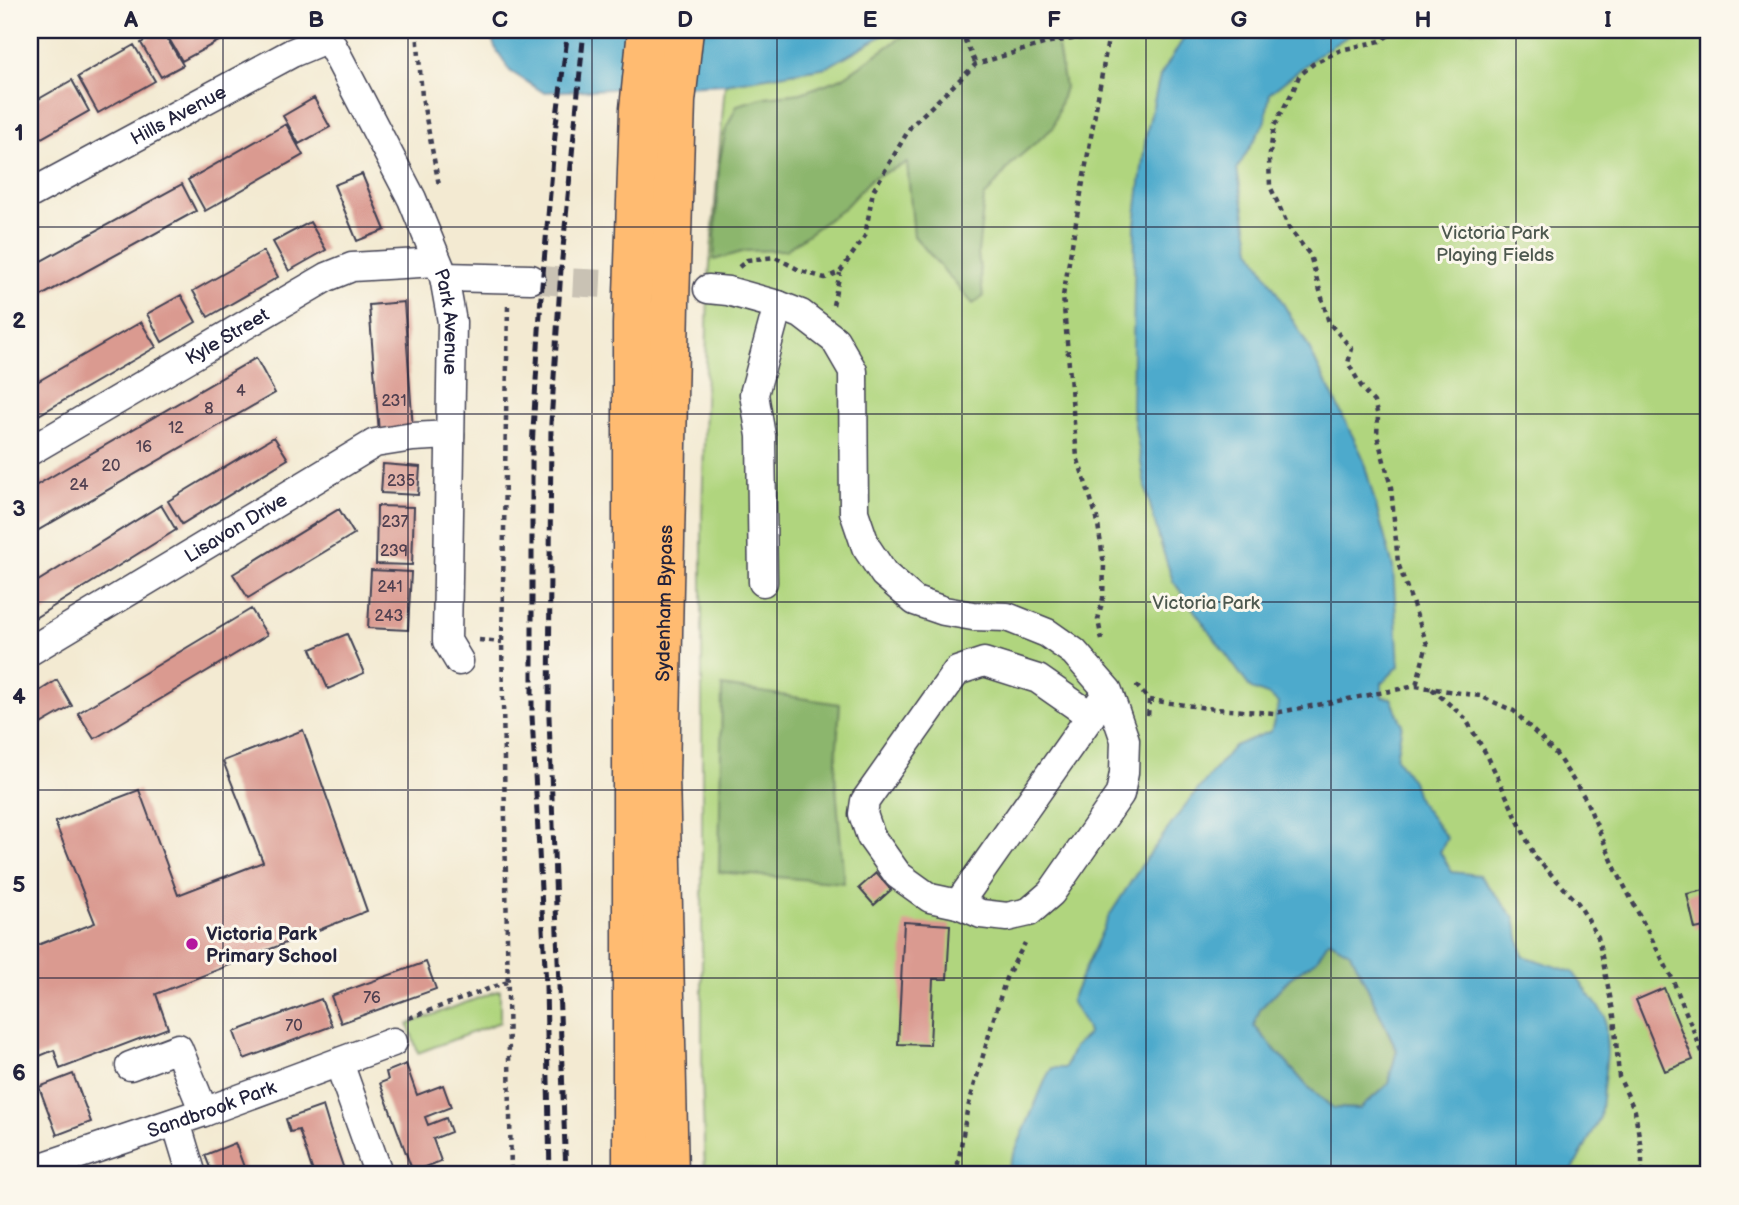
<svg xmlns="http://www.w3.org/2000/svg" width="1739" height="1205" font-family="'Balsamiq Sans',sans-serif">
  <style>
    .green { fill: #b0d57e; stroke: #697c5c; stroke-width: 2 }
    .forest { fill: #8cb66d; stroke: #576c54; stroke-width: 2 }
    .water { fill: #4eaacc; stroke: #386684; stroke-width: 2; fill-rule: evenodd }
    .building { fill: #da9a90 }
    .lines { fill: none; stroke-linecap: round; stroke-linejoin: round }
    .minor-tunnel { stroke: #c9c2b4; stroke-width: 28; stroke-dasharray: 28 14; stroke-linecap: butt }
    .minor-casing { stroke: #414052; stroke-width: 31 }
    .highway-casing { stroke: #414052; stroke-width: 41 }
    .path { stroke: #414052; stroke-width: 4.5; stroke-dasharray: 5 5; stroke-linecap: butt }
    .minor { stroke: #fff; stroke-width: 28 }
    .highway { stroke: #ffbb71; stroke-width: 38 }
    .rail { stroke: #22223b; stroke-width: 5; stroke-dasharray: 10 5; stroke-linecap: butt }
    .grid { fill: none; stroke: #22223b; stroke-width: 2; stroke-opacity: 0.55 }
    .poi-dot { fill: #b5179e; stroke: #fbf7ec; stroke-width: 2.5 }
    .labels { text-anchor: middle; stroke-width: 6; stroke-linejoin: round; paint-order: stroke }
    .number-label { font-size: 16px; fill: #504050 }
    .street-label { font-size: 19px; fill: #22223b; stroke: #fbf7ec }
    .park-label { font-size: 19px; fill: #4d584f; stroke: #fbf7ec }
    .poi-label { font-size: 19px; font-weight: bold; fill: #22223b; stroke: #fbf7ec; text-anchor: start }
    .neatline { fill: none; stroke: #22223b; stroke-width: 2.5 }
    .grid-label { font-size: 23px; text-anchor: middle; font-weight: bold; fill: #22223b }
  </style>
  <rect width="100%" height="100%" fill="#fbf7ec"/>
  <filter id="ink" filterUnits="userSpaceOnUse"><feTurbulence type="fractalNoise" baseFrequency=".0143" numOctaves="2"/><feDisplacementMap in="SourceGraphic" scale="14" xChannelSelector="R" yChannelSelector="G"/><feConvolveMatrix kernelMatrix="1 2 1 2 8 2 1 2 1" color-interpolation-filters="sRGB"/></filter>
  <filter id="wash" filterUnits="userSpaceOnUse"><feTurbulence type="fractalNoise" baseFrequency=".00686" numOctaves="4" result="noise"/><feDisplacementMap in="SourceGraphic" scale="28" xChannelSelector="R" yChannelSelector="G"/><feGaussianBlur stdDeviation="1.57" result="paint"/><feColorMatrix in="noise" values="0 0 0 0 0 0 0 0 0 0 0 0 0 0 0 0 0 1.4 0 .05"/><feComposite in="paint" operator="in"/></filter>
  <g filter="url(#wash)">
    <rect width="100%" height="100%" fill="#f3ead2"/>
    <path class="green" d="M892,30H1709V1175H705L702,1076V516L708,289L725,84L827,67Z
      M500,990V1022L418,1053L408,1024Z"/>
    <path class="forest" d="M912,30H1055L1065,87L1053,128L1013,162L984,198L978,253L983,297L973,304L914,236L907,163L872,178L844,208L786,250L745,251L714,260L719,164L726,129L737,105L765,97L801,93L842,78Z
      M722,686L840,704L835,774L844,883L719,872Z
      M1328,940L1351,952L1397,1051L1388,1084L1360,1109L1333,1108L1307,1086L1254,1026L1260,1009L1290,978L1317,959Z"/>
    <path class="water" d="M489,30H892L827,67L725,84L543,92L510,71L495,47Z
      M1189,30H1358L1322,52L1270,93L1265,122L1237,169L1251,249L1307,344L1362,455L1393,567L1399,666L1382,683V697L1391,698L1402,724L1396,758L1412,781L1418,800L1447,838L1440,852L1452,872L1479,875L1515,918L1523,956L1573,972L1605,1016L1607,1053L1600,1118L1570,1175H1005L1047,1076L1052,1068H1065L1074,1047L1088,1034C1086,1021 1076,1013 1071,1000L1109,916L1143,863L1187,803L1234,746L1271,731L1279,704L1270,696L1251,689L1173,581L1161,545L1145,486L1132,408L1135,224L1146,135L1160,76ZM1329,940L1351,953L1397,1050L1388,1084L1360,1109L1333,1108L1307,1086L1254,1026L1260,1009L1290,978L1317,959Z"/>
    <g id="blocks">
      <path class="building" d="M162,30L183,65L161,77L141,43Z
        M164,30H239L182,61Z
        M134,45L155,81L98,113L78,77Z
        M72,80L89,111L36,141L30,129V104Z
        M314,98L330,127L299,144L283,116Z
        M286,124L303,155L205,211L188,180Z
        M362,174L385,230L357,241L334,185Z
        M182,184L196,211L30,302V267Z
        M310,222L326,250L289,271L273,242Z
        M263,251L278,277L208,317L193,291Z
        M181,295L196,322L162,342L147,314Z
        M404,302L413,430L379,433L369,305Z
        M141,322L156,347L30,420V386Z
        M256,358L275,393L30,535V489Z
        M274,437L288,459L182,524L168,501Z
        M383,464L420,467L418,495L381,493Z
        M161,505L176,530L30,621V586Z
        M377,506L414,507L412,565L376,564Z
        M339,509L354,534L248,598L233,574Z
        M371,570L411,572L408,630L368,628Z
        M251,609L267,635L94,739L78,713Z
        M347,634L364,673L328,689L311,649Z
        M57,680L72,706L30,730V697Z
        M303,730L367,911L156,994L168,1028L60,1069L54,1050L30,1060V948L95,923L55,822L139,790L178,895L263,862L223,761Z
        M876,873L891,890L874,905L859,888Z
        M1709,889V926L1695,929L1687,894Z
        M904,922L950,925L947,979H933L930,1045L898,1044Z
        M426,962L436,989L341,1023L331,996Z
        M1664,988L1693,1060L1665,1071L1636,1000Z
        M321,999L332,1026L244,1059L234,1032Z
        M406,1064L417,1095L443,1085L451,1107L425,1117L428,1125L446,1118L451,1132L433,1139L441,1161L413,1172L380,1083L388,1080L386,1072Z
        M73,1074L91,1122L57,1135L39,1087Z
        M323,1106L330,1129L346,1175H314L299,1130L290,1132L286,1119Z
        M235,1143L247,1175H213L205,1155Z"/>
    </g>
  </g>
  <g filter="url(#ink)">
    <use href="#blocks" fill-opacity="0" stroke="#414052" stroke-width="2"/>
    <g class="lines">
      <path class="minor-tunnel" d="M531,279L565,282L708,289"/>
      <defs>
        <g id="minor">
          <path id="s1" d="M324,30L412,199L444,277L452,322L447,641L459,661"/>
          <path id="s2" d="M30,194L292,53L328,38"/>
          <path d="M444,277L531,279"/>
          <path d="M708,289L728,291L778,305L801,314L835,340L853,371L854,512L866,547L884,574L915,601L944,611L973,616L1007,617L1047,633L1074,652L1108,691L1125,740L1124,773L1120,794L1051,893L1029,912L1007,917L981,914L958,904L930,898L898,875L871,837L863,814L865,801L957,671L984,662L1038,679L1091,716"/>
          <path id="s3" d="M30,451L327,277L352,267L437,262"/>
          <path d="M763,582L761,436L754,394L778,305"/>
          <path id="s4" d="M30,651L375,443L413,437L450,435"/>
          <path d="M958,904L1102,700"/>
          <path d="M339,1063L379,1175"/>
          <path d="M130,1066L178,1048L204,1112"/>
          <path d="M176,1122L192,1175"/>
          <path id="s5" d="M30,1171L204,1112L393,1042"/>
        </g>
        <g id="highway">
          <path d="M632,1175V325L639,109L647,30"/>
          <path id="s6" d="M669,1175L660,775L670,304L676,101L684,30"/>
        </g>
      </defs>
      <use href="#minor" class="minor-casing"/>
      <use href="#highway" class="highway-casing"/>
      <path class="path" d="M417,30L422,97L439,185
        M960,30L976,64
        M1397,30L1380,41L1341,50L1313,64L1299,76L1293,91L1274,126L1269,160L1270,186L1289,228L1310,255L1329,323L1352,349L1348,363L1364,391L1374,402L1378,416L1377,435L1391,487L1398,563L1427,644L1416,686
        M739,267L747,260L775,257L801,271L825,278L840,272L865,236L873,191L911,126L976,64L1050,42L1109,34L1113,30
        M833,305L840,273
        M508,306L502,642L511,1175
        M479,640L502,642
        M1102,640L1098,620L1103,598L1104,565L1097,518L1077,457L1063,296L1109,34
        M1136,685L1149,700L1148,717
        M1432,689L1465,718L1488,757L1535,857L1578,903L1598,937L1614,1016L1619,1077L1635,1111L1642,1155V1175
        M1149,700L1215,709L1275,713L1416,686L1480,696L1514,711L1556,754L1585,798L1616,870L1672,978L1709,1069
        M409,1018L507,982
        M956,1175L967,1111L993,1021L1006,978L1025,943"/>
      <use href="#minor" class="minor"/>
      <use href="#highway" class="highway"/>
      <path class="rail" d="M550,1175L546,986L532,716V448L541,297L556,124L568,30
        M566,1175L549,717L551,423L561,269L584,30"/>
    </g>
  </g>
  <path class="grid" d="M223,30V1175M408,30V1175M592,30V1175M777,30V1175M962,30V1175M1146,30V1175M1331,30V1175M1516,30V1175M30,227H1709M30,414H1709M30,602H1709M30,790H1709M30,978H1709"/>
  <circle class="poi-dot" cx="192" cy="944" r="7"/>
  <g class="labels">
    <g class="number-label">
      <text x="241" y="396">4</text>
      <text x="394" y="406">231</text>
      <text x="209" y="414">8</text>
      <text x="176" y="433">12</text>
      <text x="144" y="452">16</text>
      <text x="111" y="471">20</text>
      <text x="401" y="486">235</text>
      <text x="79" y="490">24</text>
      <text x="395" y="527">237</text>
      <text x="394" y="556">239</text>
      <text x="390" y="592">241</text>
      <text x="389" y="621">243</text>
      <text x="372" y="1003">76</text>
      <text x="294" y="1031">70</text>
    </g>
    <g class="street-label">
      <text dy="7" stroke="none"><textPath href="#s2" startOffset="168">Hills Avenue</textPath></text>
      <text dy="7" stroke="none"><textPath href="#s1" startOffset="320">Park Avenue</textPath></text>
      <text dy="7" stroke="none"><textPath href="#s3" startOffset="228">Kyle Street</textPath></text>
      <text dy="7" stroke="none"><textPath href="#s4" startOffset="240">Lisavon Drive</textPath></text>
      <text dy="7" stroke="none"><textPath href="#s6" startOffset="572">Sydenham Bypass</textPath></text>
      <text dy="7" stroke="none"><textPath href="#s5" startOffset="192">Sandbrook Park</textPath></text>
    </g>
    <g class="park-label">
      <text x="1495" y="239">Victoria Park<tspan x="1495" dy="22">Playing Fields</tspan></text>
      <text x="1206" y="609">Victoria Park</text>
    </g>
    <g class="poi-label">
      <text x="206" y="940">Victoria Park<tspan x="206" dy="22">Primary School</tspan></text>
    </g>
  </g>
  <rect width="1739" height="1205" fill="none" stroke="#fbf7ec" stroke-width="77"/>
  <rect x="38" y="38" width="1662" height="1128" class="neatline"/>
  <g class="grid-label">
    <text x="131" y="27">A</text>
    <text x="316" y="27">B</text>
    <text x="500" y="27">C</text>
    <text x="685" y="27">D</text>
    <text x="870" y="27">E</text>
    <text x="1054" y="27">F</text>
    <text x="1239" y="27">G</text>
    <text x="1423" y="27">H</text>
    <text x="1608" y="27">I</text>
    <text x="19" y="140">1</text>
    <text x="19" y="328">2</text>
    <text x="19" y="516">3</text>
    <text x="19" y="704">4</text>
    <text x="19" y="892">5</text>
    <text x="19" y="1080">6</text>
  </g>
</svg>
